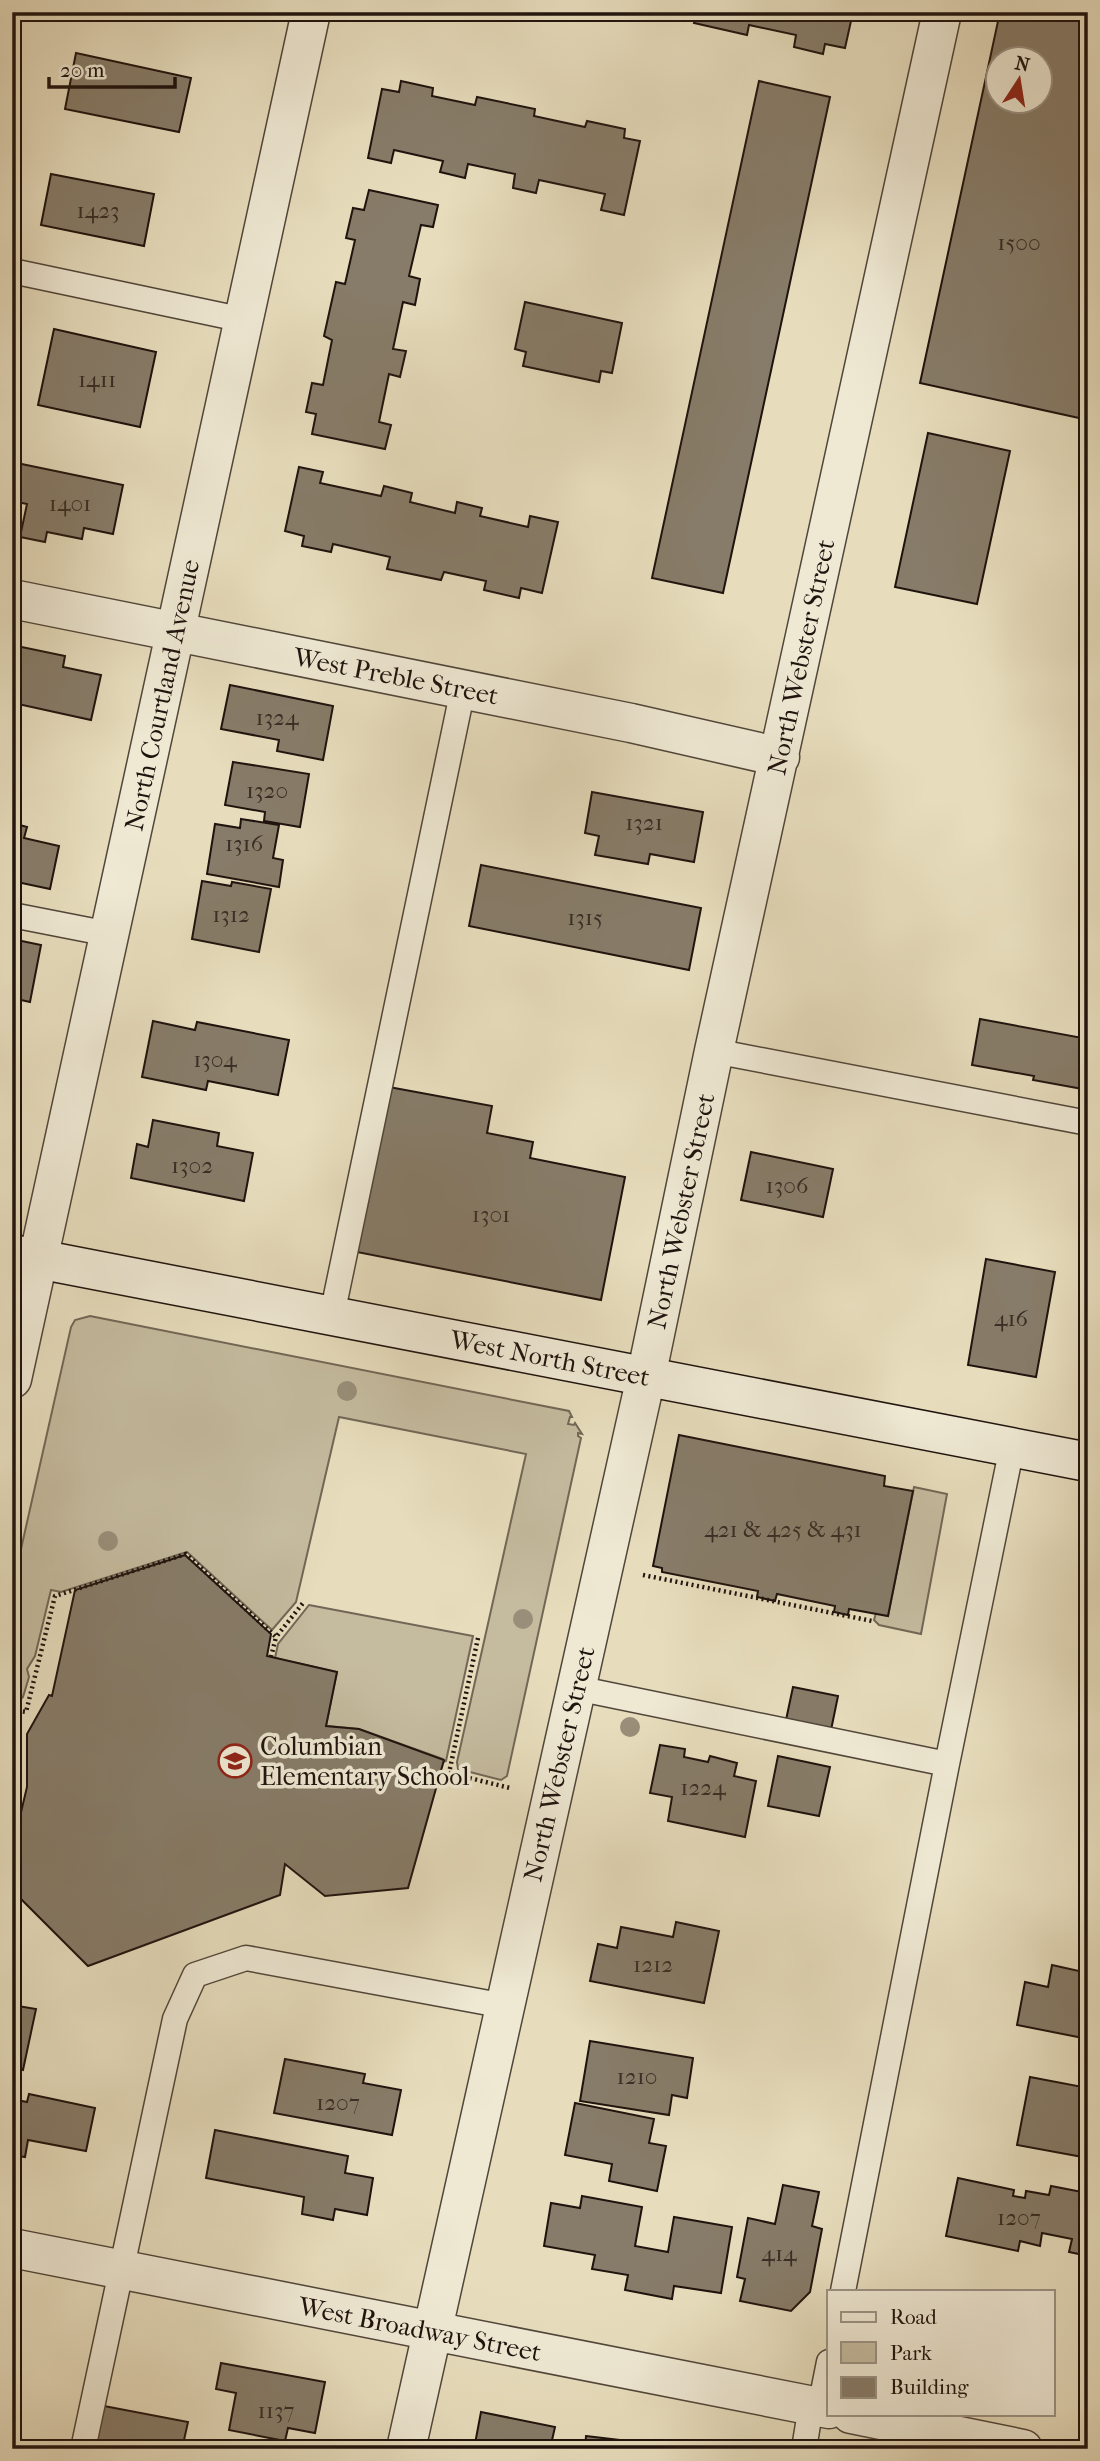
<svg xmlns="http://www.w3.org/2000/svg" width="1100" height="2461" font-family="'IM FELL French Canon',serif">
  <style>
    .green { fill: #c5bb9f; stroke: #726756; stroke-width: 2 }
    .building { fill: #877c69; stroke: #1f130e; stroke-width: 2; fill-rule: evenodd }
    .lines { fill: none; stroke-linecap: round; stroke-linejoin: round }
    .lane-casing { stroke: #51463a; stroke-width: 27 }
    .street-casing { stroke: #51463a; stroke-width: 41 }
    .secondary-casing { stroke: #1f130e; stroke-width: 41 }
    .path { stroke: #1f130e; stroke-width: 4.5; stroke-dasharray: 2 3.5; stroke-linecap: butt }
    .lane { stroke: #efe9d4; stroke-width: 24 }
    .street { stroke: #efe9d4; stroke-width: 38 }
    .secondary { stroke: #efe9d4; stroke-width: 38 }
    .tree { fill: #998e79 }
    .labels { text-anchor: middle; stroke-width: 7; stroke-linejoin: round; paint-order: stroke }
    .number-label { font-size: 23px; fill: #392d25 }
    .street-label { font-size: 26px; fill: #1f130e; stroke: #efe9d4 }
    .poi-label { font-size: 26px; fill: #1f130e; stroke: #efe9d4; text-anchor: start }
  </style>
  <rect width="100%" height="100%" fill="#e7ddbd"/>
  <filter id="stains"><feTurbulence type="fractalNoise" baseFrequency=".00286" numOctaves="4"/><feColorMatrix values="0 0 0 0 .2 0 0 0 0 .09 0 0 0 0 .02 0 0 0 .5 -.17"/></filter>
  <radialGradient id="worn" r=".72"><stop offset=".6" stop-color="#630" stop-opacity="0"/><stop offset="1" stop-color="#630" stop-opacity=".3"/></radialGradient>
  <path class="green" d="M90,1316L569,1411L572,1417H570L568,1424L574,1425L575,1423L582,1434L578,1433V1436L581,1438L507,1776L501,1780L458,1769L457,1762L526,1454L339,1417L296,1602L272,1630L187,1552L61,1592L51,1590L35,1656L27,1669L29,1677L23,1697L21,1699L12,1697V1589L71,1327L75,1320Z
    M914,1487L947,1494L921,1634L879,1625L874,1620L876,1613L888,1616Z
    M309,1605L473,1636L446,1761L443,1762V1759L359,1729L326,1726L337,1672L275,1658L278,1644Z"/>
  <path class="building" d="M689,12H853L845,48L825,44L823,54L794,47L796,35L749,25L747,35L694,23L696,14Z
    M1000,12H1088V420L920,383ZM998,60H1040V102H998Z
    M76,53L191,78L179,132L65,109Z
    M401,81L433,88L432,96L475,105L477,97L535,109L534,116L585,127L587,121L625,129L624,138L640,141L624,215L601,210L605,194L539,180L536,193L513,188L515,174L468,164L465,178L440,172L443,161L394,150L391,163L368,158L382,89L399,92Z
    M759,81L830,97L723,593L652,578Z
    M51,174L154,194L144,246L41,225Z
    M369,190L438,205L433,227L421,225L409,276L420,279L415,305L403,302L393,349L406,351L400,377L389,374L379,422L391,425L385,449L312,434L316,414L306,412L312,383L323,385L332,340L324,336L336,282L345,284L355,240L346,238L353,208L364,210Z
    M525,302L622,323L612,373L601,371L599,382L523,366L526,352L515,349Z
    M54,329L156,352L140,427L38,405Z
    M928,433L1010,451L977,604L895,587Z
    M12,462L123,485L113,534L84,528L82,539L47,532L45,542L20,537L27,504L12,501Z
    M299,467L323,472L320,483L381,496L384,486L412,493L410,502L455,513L457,502L482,508L480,516L528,527L530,516L558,522L542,593L521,588L519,598L484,590L486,581L444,572L441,580L387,569L390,557L333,544L331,552L302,546L304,536L285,531Z
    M12,645L65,656L63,667L101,675L91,720L18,704L21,690L12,688Z
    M230,685L333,706L323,760L277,751L279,740L221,729Z
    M233,762L309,774L300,827L264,821L265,812L225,805Z
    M592,792L703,812L694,862L650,854L648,864L595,855L599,836L585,833Z
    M241,819L279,825L273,858L283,860L279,887L207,874L215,824L240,828Z
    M12,823L27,827L24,838L59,846L50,889L12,881Z
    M481,865L701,908L689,970L469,926Z
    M202,881L231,886L232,882L271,889L259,952L192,939Z
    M12,939L41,945L30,1002L12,998Z
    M980,1019L1088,1039V1090L1033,1080L1034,1076L972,1065Z
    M153,1021L195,1030L197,1022L289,1040L278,1095L208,1081L206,1090L142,1077Z
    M389,1087L492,1106L487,1133L533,1142L530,1158L625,1177L601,1300L357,1252Z
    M153,1120L219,1133L217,1146L253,1153L244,1201L131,1178L137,1144L148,1147Z
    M751,1152L833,1169L823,1217L741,1200Z
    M986,1259L1055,1272L1036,1377L968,1365Z
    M679,1435L885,1476L884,1486L913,1491L888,1616L849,1609L848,1615L834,1612L835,1606L777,1594L775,1601L757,1597L758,1591L662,1572V1568L653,1566Z
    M185,1555L271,1634L267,1656L337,1672L326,1726L359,1729L444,1760L408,1888L325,1896L285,1864L280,1895L88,1966L12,1890V1850L27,1787V1734L49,1695L52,1696L75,1590Z
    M793,1687L838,1696L831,1730L786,1720Z
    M660,1745L685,1749L684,1757L708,1762L710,1756L737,1763L734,1776L756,1781L745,1837L668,1821L672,1797L650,1793Z
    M778,1756L830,1767L819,1816L768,1806Z
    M676,1922L719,1931L704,2003L590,1981L598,1944L617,1948L621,1927L673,1937Z
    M1052,1965L1088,1973V2039L1017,2025L1025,1982L1048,1987Z
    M12,2005L36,2009L23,2070L12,2067Z
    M590,2041L693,2058L687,2098L672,2095L669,2115L580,2101Z
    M285,2059L365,2074L363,2083L401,2090L392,2135L274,2113Z
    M1030,2077L1088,2088V2158L1017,2145Z
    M29,2094L95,2108L86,2151L28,2140L25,2157L12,2155V2099L27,2102Z
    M575,2103L654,2119L649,2143L666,2146L657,2191L609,2181L612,2164L565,2155Z
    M215,2130L348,2156L345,2173L373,2178L367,2215L335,2209L333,2220L302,2214L304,2197L206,2178Z
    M958,2178L1014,2190L1013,2196L1025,2198L1026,2191L1049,2195L1051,2186L1082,2192L1080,2198L1088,2200V2256L1069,2252L1072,2239L1042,2233L1040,2246L1020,2241L1018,2251L946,2236Z
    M783,2185L819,2192L812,2226L822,2229L810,2292L791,2311L740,2301L745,2279L737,2277L748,2218L775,2224Z
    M582,2196L642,2207L635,2246L668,2252L674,2217L732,2227L721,2293L674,2286L672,2299L625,2290L628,2275L592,2269L595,2255L544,2246L551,2203L580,2208Z
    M221,2363L325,2382L315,2433L288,2428L285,2441L229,2430L236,2393L216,2389Z
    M104,2406L188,2422L182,2449H95Z
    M481,2412L555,2427L550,2449H474Z
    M586,2436L636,2442V2449H585Z"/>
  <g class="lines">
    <defs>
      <path id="lane" d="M12,271L244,320
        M12,915L109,934
        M714,1051L1088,1123
        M332,1315L463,689
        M576,1688L947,1764L843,2291
        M947,1764L1012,1447
        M83,2449L175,2019L195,1975L246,1958L505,2006
        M804,2449L809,2418L820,2407L829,2362"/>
      <path id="street" d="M12,599L631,723L780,757
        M12,1379L311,12
        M12,2248L829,2409
        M851,2414L1023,2449
        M406,2449L646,1377L714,1051L942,12"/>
      <path id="secondary" d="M12,1254L1088,1462"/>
    </defs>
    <use href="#lane" class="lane-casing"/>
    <use href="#street" class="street-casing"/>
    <use href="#secondary" class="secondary-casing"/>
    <path class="path" d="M643,1575L872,1621
      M478,1638L449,1773L510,1788
      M271,1657L276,1637
      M12,1710L26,1712L55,1596L186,1554L276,1637L303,1603"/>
    <use href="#lane" class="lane"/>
    <use href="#street" class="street"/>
    <use href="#secondary" class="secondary"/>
  </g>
  <g class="tree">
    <circle cx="347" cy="1391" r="10"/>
    <circle cx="108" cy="1541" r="10"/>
    <circle cx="523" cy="1619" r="10"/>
    <circle cx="630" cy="1727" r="10"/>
  </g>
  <defs>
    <symbol id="school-ring" viewBox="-11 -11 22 22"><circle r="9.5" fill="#efe9d4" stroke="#8f2418" stroke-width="1.5"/><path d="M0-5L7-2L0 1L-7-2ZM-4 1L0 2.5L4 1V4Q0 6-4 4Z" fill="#8f2418"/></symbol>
  </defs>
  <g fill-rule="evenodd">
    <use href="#school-ring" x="216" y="1742" width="38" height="38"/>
  </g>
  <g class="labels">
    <g class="number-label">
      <text x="98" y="218">1423</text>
      <text x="1019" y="250">1500</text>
      <text x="97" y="387">1411</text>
      <text x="70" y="511">1401</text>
      <text x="277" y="725">1324</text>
      <text x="267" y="798">1320</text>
      <text x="644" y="830">1321</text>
      <text x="244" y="851">1316</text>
      <text x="231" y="922">1312</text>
      <text x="585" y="925">1315</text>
      <text x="215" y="1067">1304</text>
      <text x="192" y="1173">1302</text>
      <text x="787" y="1193">1306</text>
      <text x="491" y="1222">1301</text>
      <text x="1011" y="1326">416</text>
      <text x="783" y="1537">421 &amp; 425 &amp; 431</text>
      <text x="703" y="1795">1224</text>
      <text x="653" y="1972">1212</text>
      <text x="637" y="2084">1210</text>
      <text x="338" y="2110">1207</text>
      <text x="1019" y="2225">1207</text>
      <text x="779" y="2261">414</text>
      <text x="276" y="2418">1137</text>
    </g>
    <g class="street-label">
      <text transform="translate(801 657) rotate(-78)" y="9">North Webster Street</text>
      <text transform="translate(396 676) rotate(11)" y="9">West Preble Street</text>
      <text transform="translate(162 695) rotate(-78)" y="9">North Courtland Avenue</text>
      <text transform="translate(681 1211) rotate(-78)" y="9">North Webster Street</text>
      <text transform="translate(550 1358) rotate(11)" y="9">West North Street</text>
      <text transform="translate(559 1764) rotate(-77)" y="9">North Webster Street</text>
      <text transform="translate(420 2329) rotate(11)" y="9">West Broadway Street</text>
    </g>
    <g class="poi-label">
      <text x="260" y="1755">Columbian<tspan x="260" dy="30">Elementary School</tspan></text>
    </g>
  </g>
  <rect width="1100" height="2461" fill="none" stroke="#e7ddbd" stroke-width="42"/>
  <rect x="14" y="14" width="1072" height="2433" fill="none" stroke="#1f130e" stroke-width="3.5"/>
  <rect x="21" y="21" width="1058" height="2419" fill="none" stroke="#1f130e" stroke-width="2"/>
  <rect x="827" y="2290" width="228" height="126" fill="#efe9d4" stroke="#9c9385" stroke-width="2"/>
  <rect x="841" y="2312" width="35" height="10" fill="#efe9d4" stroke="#9c9385" stroke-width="2"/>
  <text x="890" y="2324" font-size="21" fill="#1f130e">Road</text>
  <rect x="841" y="2342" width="35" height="21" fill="#c5bb9f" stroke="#9c9385" stroke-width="2"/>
  <text x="890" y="2360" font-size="21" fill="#1f130e">Park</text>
  <rect x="841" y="2377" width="35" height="21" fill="#877c69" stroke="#9c9385" stroke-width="2"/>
  <text x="890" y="2394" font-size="21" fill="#1f130e">Building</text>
  <g transform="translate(1019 80) rotate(12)"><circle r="33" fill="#efe9d4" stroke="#9c9385" stroke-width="2"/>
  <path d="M0-5L12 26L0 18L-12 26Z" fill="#8f2418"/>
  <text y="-10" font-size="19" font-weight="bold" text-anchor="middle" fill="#1f130e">N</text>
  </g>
  <path d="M49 77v10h126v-10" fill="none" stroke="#1f130e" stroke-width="3.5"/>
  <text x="60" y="77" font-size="21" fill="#1f130e" stroke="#efe9d4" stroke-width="5" paint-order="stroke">20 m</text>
  <rect width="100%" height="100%" filter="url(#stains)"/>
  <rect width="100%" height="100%" fill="url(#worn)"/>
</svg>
